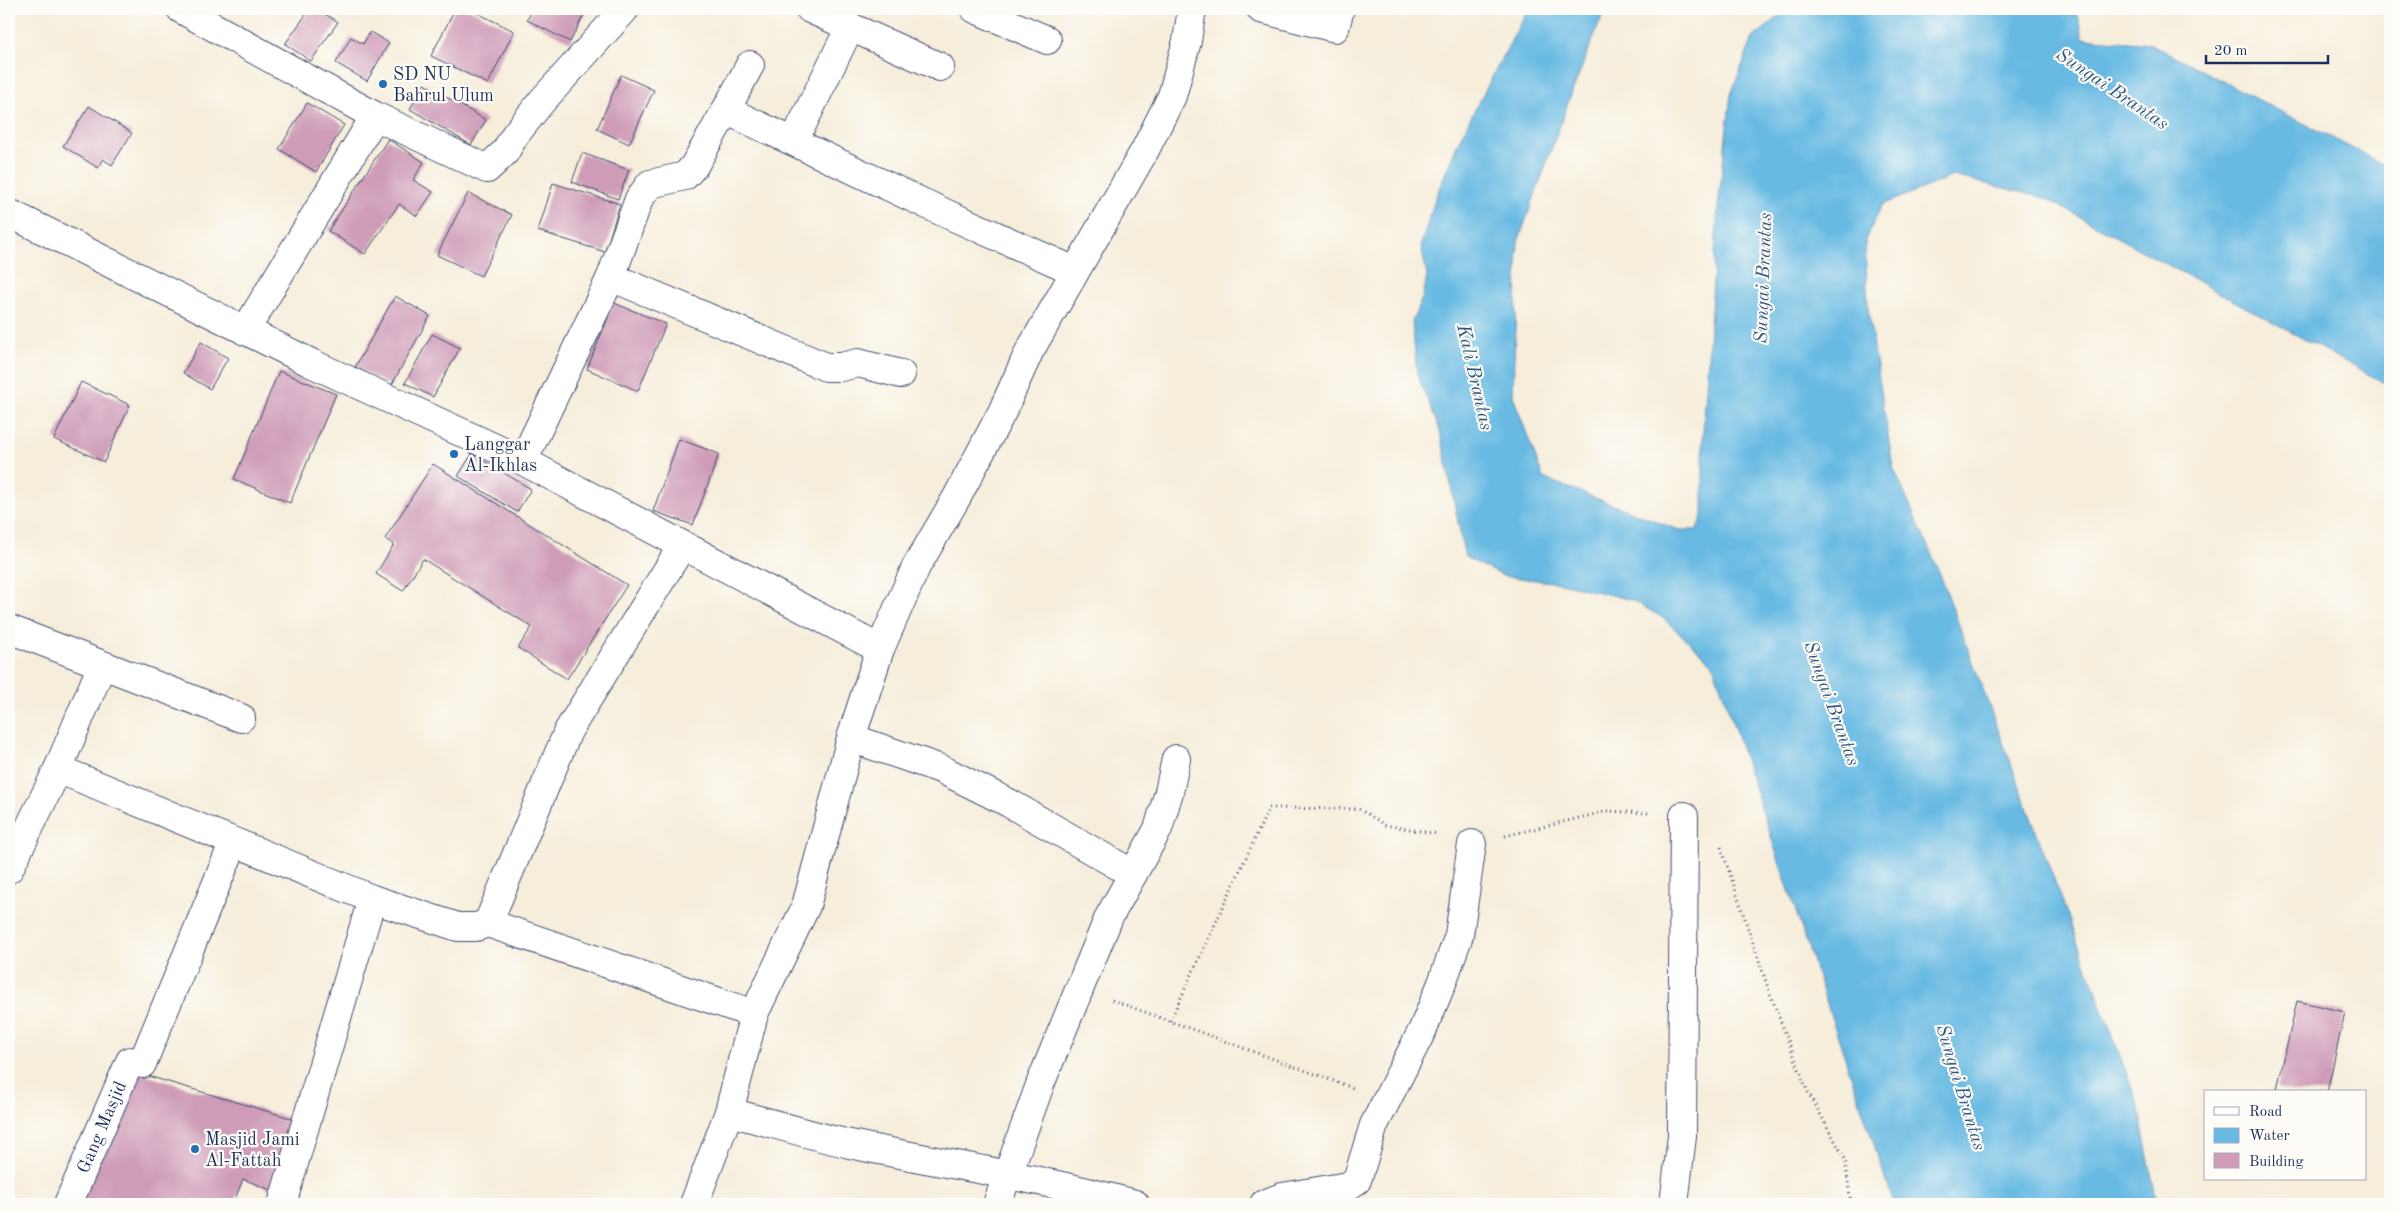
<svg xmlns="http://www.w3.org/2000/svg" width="2399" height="1213" font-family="'Old Standard TT',serif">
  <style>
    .water { fill: #67bae3; stroke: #4174a0 }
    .building { fill: #cf9cb8 }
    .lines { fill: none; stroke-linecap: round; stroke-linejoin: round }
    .minor-casing { stroke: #3c4c71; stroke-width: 30 }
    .path { stroke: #3c4c71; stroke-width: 3; stroke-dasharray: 1 4; stroke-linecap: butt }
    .minor { stroke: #fff; stroke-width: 28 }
    .poi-dot { fill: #1f6fb2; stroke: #fdfcf7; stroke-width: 2 }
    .labels { text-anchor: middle; stroke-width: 4.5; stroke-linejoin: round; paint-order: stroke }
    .poi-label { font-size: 18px; fill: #1b2f5e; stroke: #fdfcf7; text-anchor: start }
    .street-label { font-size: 18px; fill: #1b2f5e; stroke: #fdfcf7 }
    .water-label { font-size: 19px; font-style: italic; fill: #325986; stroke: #fdfcf7 }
  </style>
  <rect width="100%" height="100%" fill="#fdfcf7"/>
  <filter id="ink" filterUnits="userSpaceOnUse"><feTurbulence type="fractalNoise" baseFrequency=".02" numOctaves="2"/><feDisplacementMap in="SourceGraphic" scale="10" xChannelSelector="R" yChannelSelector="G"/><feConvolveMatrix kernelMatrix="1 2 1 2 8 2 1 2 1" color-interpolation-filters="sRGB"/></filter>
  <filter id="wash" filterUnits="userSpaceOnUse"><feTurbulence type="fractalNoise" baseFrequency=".0096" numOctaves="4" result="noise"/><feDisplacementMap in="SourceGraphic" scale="20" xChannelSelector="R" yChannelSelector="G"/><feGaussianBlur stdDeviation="1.12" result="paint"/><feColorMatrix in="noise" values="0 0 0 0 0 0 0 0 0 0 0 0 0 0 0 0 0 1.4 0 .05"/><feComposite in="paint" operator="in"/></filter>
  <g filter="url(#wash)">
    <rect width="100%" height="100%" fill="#f6edda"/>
    <path class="water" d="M1528,9H1605L1573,89L1518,242L1513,396L1543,478L1679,530H1697L1703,513V433L1718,206L1731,94L1753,38L1788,9H2071L2079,17L2083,38L2151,44L2390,168V386L2045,198L1953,176L1882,205L1865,240L1868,309L1893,467L1940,574L2138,1104L2157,1204H1894L1713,664L1663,618L1632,600L1560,583L1503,576L1465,557L1440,431L1417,374L1412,322L1423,296L1427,276L1421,245L1436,196L1460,138Z"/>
    <g id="blocks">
      <path class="building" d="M310,9H317L338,22L311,61L285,44Z
        M455,9H469L514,31L488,84L431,56Z
        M533,9H587L570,42L527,20Z
        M370,32L389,43L367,81L336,63L351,37L363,44Z
        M621,75L654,90L629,144L597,129Z
        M424,84L486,120L471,145L410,109Z
        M307,103L344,125L316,172L279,149Z
        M89,106L132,133L112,165L103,159L98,168L63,146Z
        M388,139L424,162L413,180L433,192L417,216L399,204L365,254L328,231Z
        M582,153L629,170L618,199L572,182Z
        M553,183L620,204L605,252L538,231Z
        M468,193L512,215L481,276L437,255Z
        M395,296L430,316L391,386L355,367Z
        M614,303L666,324L638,391L587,369Z
        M432,334L460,348L433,397L405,383Z
        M201,342L228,358L210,389L183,373Z
        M279,371L336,394L290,503L234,479Z
        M81,382L130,405L104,462L54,439Z
        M679,439L719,454L693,525L653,511Z
        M472,454L531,489L517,512L458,476Z
        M433,464L627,585L567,679L518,648L532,627L423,559L403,591L376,574L394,544L385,539Z
        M2297,1001L2345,1012L2327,1092H2291L2277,1089Z
        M131,1071L297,1120L281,1194L243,1179L233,1204H76Z"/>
    </g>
  </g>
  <g filter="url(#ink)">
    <use href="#blocks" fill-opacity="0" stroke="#3c4c71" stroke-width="1"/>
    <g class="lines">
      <defs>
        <g id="minor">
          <path d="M181,9L375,116L487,169L505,152L515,135L542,101L625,9"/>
          <path d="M810,9L940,67"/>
          <path d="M975,9L1047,40"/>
          <path d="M1261,9L1335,28L1340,9"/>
          <path d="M750,65L726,110L947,214L1075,271"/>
          <path d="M794,141L850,27"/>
          <path d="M9,213L311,363L523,461L880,649"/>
          <path d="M611,277L826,367H841L858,363L901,374"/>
          <path d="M245,331L375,116"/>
          <path d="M523,461L611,277L639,199L650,184L685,176L694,166L726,110"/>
          <path d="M9,629L241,718"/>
          <path d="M851,738L941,769L1009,803L1133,874"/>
          <path d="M58,769L372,899L458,927H476L488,923L568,731L682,546"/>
          <path d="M9,869L58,769L102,665"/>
          <path d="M488,923L754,1014"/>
          <path d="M729,1112C769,1122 809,1135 850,1144C945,1164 1041,1178 1135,1204"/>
          <path id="s1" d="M68,1204L130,1061L142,1064L233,844"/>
          <path d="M282,1204L372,899"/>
          <path d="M694,1204L729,1112L754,1014L806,906L851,738L880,649L916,567L957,497L1002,412L1029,352L1145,150L1172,96L1187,41L1192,9"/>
          <path d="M997,1204L1041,1082L1109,917L1158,829L1169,792L1176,759"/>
          <path d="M1264,1204L1282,1197L1348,1186L1357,1180L1374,1125L1423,1029L1442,983L1459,935L1472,844"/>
          <path d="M1674,1204L1682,1136L1684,816"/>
        </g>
      </defs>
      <use href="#minor" class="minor-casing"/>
      <path class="path" d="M1505,836L1608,811L1648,813
        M1721,847L1768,988L1807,1090L1845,1159L1851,1204
        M1112,1000L1353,1088
        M1170,1021L1269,808L1359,809L1385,825L1438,834"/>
      <use href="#minor" class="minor"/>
    </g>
  </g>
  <g class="poi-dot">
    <circle cx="383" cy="84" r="5"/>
    <circle cx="454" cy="454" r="5"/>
    <circle cx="195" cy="1149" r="5"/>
  </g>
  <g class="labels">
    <g class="poi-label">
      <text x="393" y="80">SD NU<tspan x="393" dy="21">Bahrul Ulum</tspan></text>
      <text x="464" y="450">Langgar<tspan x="464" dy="21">Al-Ikhlas</tspan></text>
      <text x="205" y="1145">Masjid Jami<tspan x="205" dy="21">Al-Fattah</tspan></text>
    </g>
    <g class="street-label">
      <text dy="6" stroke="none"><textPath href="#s1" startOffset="84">Gang Masjid</textPath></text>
    </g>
    <g class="water-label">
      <text transform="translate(2113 88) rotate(34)" y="7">Sungai Brantas</text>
      <text transform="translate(1762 278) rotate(-88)" y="7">Sungai Brantas</text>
      <text transform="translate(1476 377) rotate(77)" y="7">Kali Brantas</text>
      <text transform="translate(1833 703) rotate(70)" y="7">Sungai Brantas</text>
      <text transform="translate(1962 1087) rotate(73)" y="7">Sungai Brantas</text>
    </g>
  </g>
  <rect width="2399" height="1213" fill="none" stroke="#fdfcf7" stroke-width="30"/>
  <rect x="2204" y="1090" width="162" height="90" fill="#fdfcf7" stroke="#a3aaba"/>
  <rect x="2214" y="1107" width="25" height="8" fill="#ffffff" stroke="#a3aaba"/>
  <text x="2249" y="1116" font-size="15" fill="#1b2f5e">Road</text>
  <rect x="2214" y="1128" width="25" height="15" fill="#67bae3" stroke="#a3aaba"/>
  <text x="2249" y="1140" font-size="15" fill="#1b2f5e">Water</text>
  <rect x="2214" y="1153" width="25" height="15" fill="#cf9cb8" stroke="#a3aaba"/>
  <text x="2249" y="1166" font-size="15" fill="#1b2f5e">Building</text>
  <path d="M2206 55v8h122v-8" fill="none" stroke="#1b2f5e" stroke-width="2.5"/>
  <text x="2214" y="55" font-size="15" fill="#1b2f5e" stroke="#fdfcf7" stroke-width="4" paint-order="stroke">20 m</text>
</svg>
